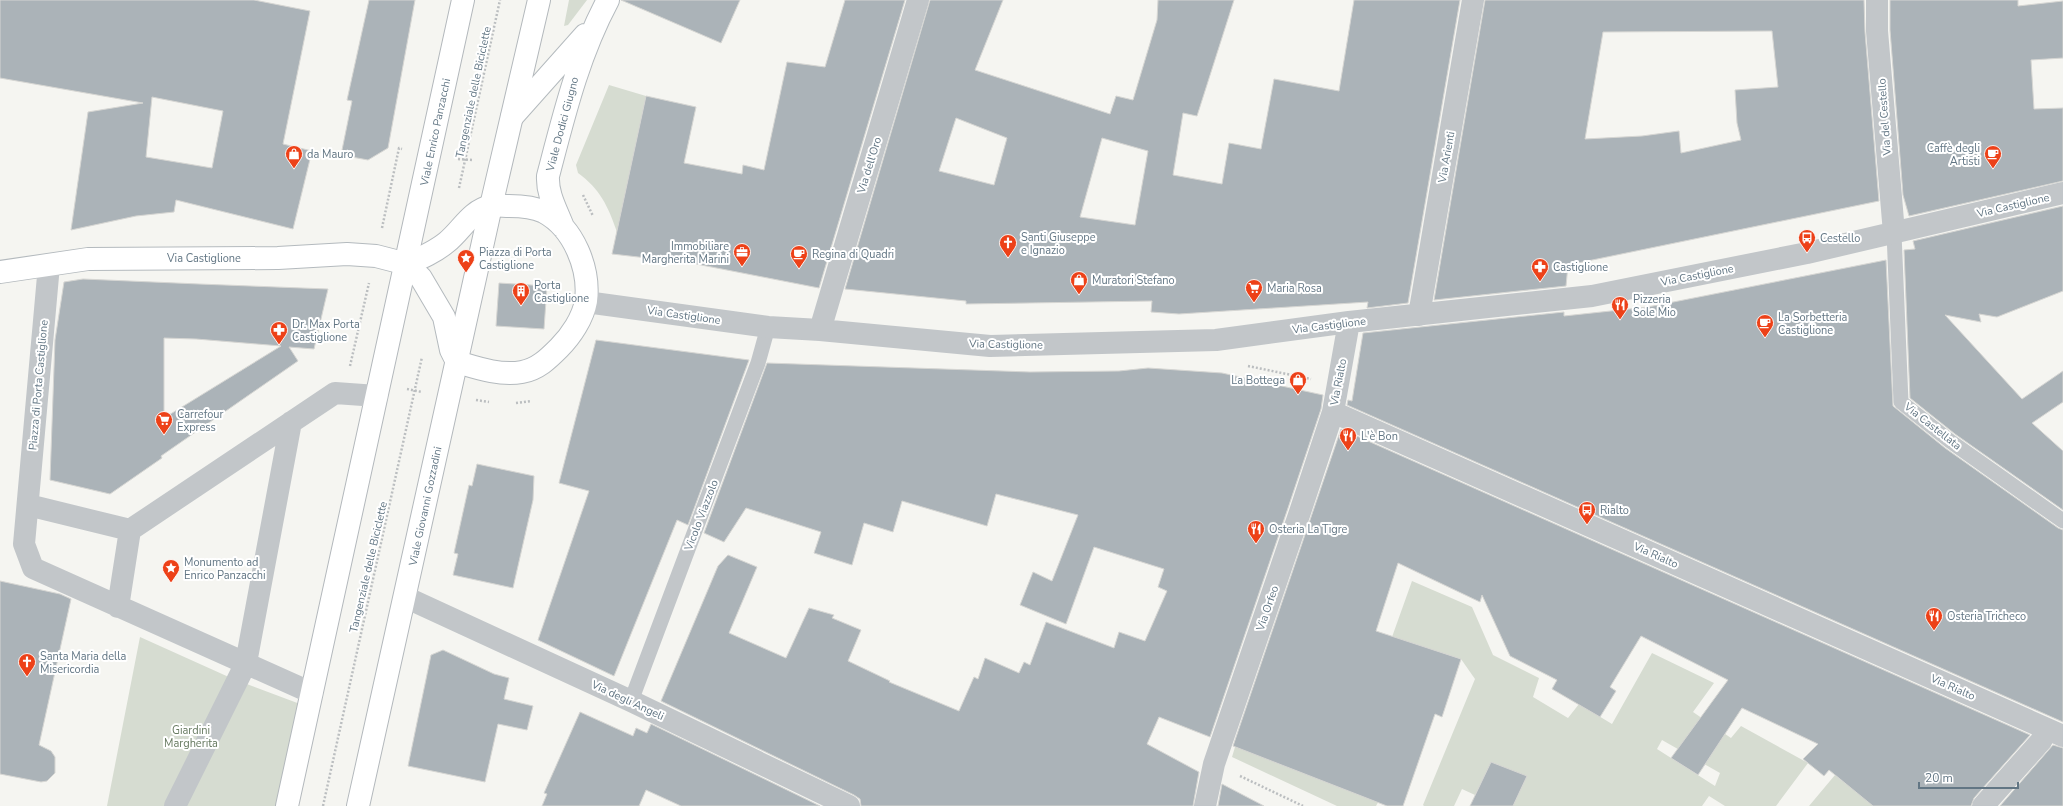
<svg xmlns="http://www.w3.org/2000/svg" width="2063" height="806" font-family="'Nunito Sans',sans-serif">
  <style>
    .green { fill: #d6dcd1; fill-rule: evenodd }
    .building { fill: #abb3b8; stroke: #d6d6d3; fill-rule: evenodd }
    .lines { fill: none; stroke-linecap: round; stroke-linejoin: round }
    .secondary-casing { stroke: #b4babe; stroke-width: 24 }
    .primary-casing { stroke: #b3b8bc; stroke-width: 24 }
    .path { stroke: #bbbec0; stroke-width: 2.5; stroke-dasharray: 2 2; stroke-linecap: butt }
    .lane { stroke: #c2c6c9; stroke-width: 15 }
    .street { stroke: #c2c6c9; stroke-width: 22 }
    .secondary { stroke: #fff; stroke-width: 22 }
    .primary { stroke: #fff; stroke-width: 22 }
    .labels { text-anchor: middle; stroke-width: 4; stroke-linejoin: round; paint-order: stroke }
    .street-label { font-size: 11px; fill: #627684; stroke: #fff }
    .poi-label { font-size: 11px; fill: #627684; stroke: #fff; text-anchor: start }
    .park-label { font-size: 11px; fill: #677a61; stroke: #fff }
  </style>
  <rect width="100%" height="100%" fill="#f5f5f1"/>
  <path class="green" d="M569,0H587L568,25L564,26Z
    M609,85L646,96L617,232C608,206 600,189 578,173L576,165Z
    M1412,581L1472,607L1493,655L1539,678L1533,697L1568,718L1579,704L1612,724L1652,653L1714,683L1693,712L1731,738L1741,726L1808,763L1776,806H1725L1709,796L1702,806H1513L1527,776L1491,763L1475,795L1462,789L1454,806H1424L1423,805L1475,679L1461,659L1392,637ZM1662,740L1720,773L1715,786L1657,749Z
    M140,637L231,678L300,704L277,806H107Z
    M1235,747L1386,788L1376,806H1337L1232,757Z
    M1853,768L1882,806H1809L1835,775L1842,781Z"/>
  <path class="building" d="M0,0H254L310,11L283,144L312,151L293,229L176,200L174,212L136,216L71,230L88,112L143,103L0,78ZM152,97L223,111L212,168L146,157Z
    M369,0H415L388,148L368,160L341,155L352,101L347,100Z
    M621,0H740L721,43Z
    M845,0H905L819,288L691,263L612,254L646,96L696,107L684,163L742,174L743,165L764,170L787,62L825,67Z
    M930,0H1003L975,70L1110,114L1116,96L1133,100L1157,20L1158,0H1234L1197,116L1183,113L1173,175L1222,184L1229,143L1261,149L1274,79L1339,91L1354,0H1460L1408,303L1367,308L1368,302L1179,314L1151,312L1152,301L966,304V301L845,289ZM956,118L1007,138L994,185L939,171ZM1102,138L1148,151L1135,225L1080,217Z
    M1485,0H1864L1865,32L1879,201L1568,265L1566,286L1434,300ZM1772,31L1778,87L1735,90L1737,123L1741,140L1681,153L1679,131L1642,136L1585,139L1603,32Z
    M1890,0H2018V6L2063,1V58L2031,60L2034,109L2063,108V181L1909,216L1903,195L1890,30Z
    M2063,206V291L1997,317L1979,314L1981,322L1945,315L2022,399L2063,371V402L2032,423L2063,451V510L1955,434L1910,398L1904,250L1915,249L1913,241Z
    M1886,260L1893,406L1945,448L2058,528L2063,530V722L1347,405L1348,400L1352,401L1363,333L1564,312V316L1648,307Z
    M83,279L199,284L328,289L314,349L289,347L298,361L161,456L162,458L110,494L50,480L55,340L64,282ZM164,338L196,339L281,346L164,418Z
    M499,283L547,286L544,329L496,326Z
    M596,340L749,360L688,525L677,520L614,676L538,640L589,491L559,483Z
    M767,363L1030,372L1119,371L1148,368L1222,373L1323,395L1321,409L1288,508L1210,737L1159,717L1147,744L1199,772L1193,806H861L860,799L854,795L661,701L718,566L728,555L757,567L729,633L786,658L809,608L834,615L832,618L861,630L848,661L890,681L889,682L959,711L974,677L978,679L985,658L1019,673L1024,662L1030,665L1046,622L1114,648L1119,632L1145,641L1167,591L1158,587L1164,569L1094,547L1066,624L1020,605L1033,572L1052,581L1078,515L996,494L987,526L902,501L893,532L864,523L852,565L814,553L821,532L746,508L724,542L704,533Z
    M1341,429L2030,735L1974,798L1971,806H1873L1829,770L1824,776L1803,759L1818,744L1742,708L1698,775L1671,758L1728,680L1641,636L1610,687L1616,691L1600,717L1552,689L1557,680L1510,656L1482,595L1480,602L1398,563L1376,631L1461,659L1442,717L1435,714L1403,806H1387L1233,746Z
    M477,464L534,476L533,500L513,588L453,575L458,554L454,553L469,485L472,486Z
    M0,581L60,594L71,599L39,745L51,751L55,757V773L47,781L41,782L0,774Z
    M443,650L494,674L509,678L504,699L533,706L527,730L498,724L485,782L408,766L431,655Z
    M580,712L633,736L636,728L647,733L651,724L820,806H681L646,790L639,806H542L547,794L544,793Z
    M2053,745L2063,748V806H2000Z
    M1491,762L1527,776L1513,806H1470Z
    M1222,784L1264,806H1218Z"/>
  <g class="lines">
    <defs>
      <path id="secondary" d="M512,117L585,35
        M563,227C556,209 547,194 548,176C564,115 578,56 608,0
        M0,272L88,259L278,258L347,254L376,256L407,264L421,278L444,317L451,350L457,362C477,368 500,376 522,372C538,369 548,359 559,348C571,336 583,318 586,301C590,269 574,228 544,212C534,207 520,206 509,206C503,206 496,205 491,206C470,211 462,230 447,242C435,252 421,258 407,264"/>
      <path id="primary" d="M287,806L463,0
        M358,806L491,206L539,0"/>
    </defs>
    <use href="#secondary" class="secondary-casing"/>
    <use href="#primary" class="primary-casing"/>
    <path class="path" d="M458,159L473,160
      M459,188L500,0
      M583,195L593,216
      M382,228L399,148L402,149
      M350,366L369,283
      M1248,366L1311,379
      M407,389L422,392
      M476,400L489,402
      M516,403L531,401
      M1240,776L1303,806
      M323,806L422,357"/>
    <path class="lane" d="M1894,233L1901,402L1950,441L2063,521
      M631,701L758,363L768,327"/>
    <path class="street" d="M1877,0V31L1894,233
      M49,265L24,544L33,568L312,693
      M586,302L768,327L820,330L990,346L1216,340L1349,322L1592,296L1807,253L2063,193
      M1419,315L1473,0
      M1349,322L1333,412L2063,736
      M820,330L918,0
      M28,505L130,530L335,393L377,396
      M405,597L631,701L849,806
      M118,607L130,530
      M175,806L246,663L291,422
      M1205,806L1214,764L1300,512L1333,412
      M1983,806L2041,741L2047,729"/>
    <use href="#secondary" class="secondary"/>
    <use href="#primary" class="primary"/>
  </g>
  <defs>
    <symbol id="shop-pin" viewBox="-11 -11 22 30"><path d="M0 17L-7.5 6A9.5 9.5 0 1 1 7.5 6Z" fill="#ed4118" stroke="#fff"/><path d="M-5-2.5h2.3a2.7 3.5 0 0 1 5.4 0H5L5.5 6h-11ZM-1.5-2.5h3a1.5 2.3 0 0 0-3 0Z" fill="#fff"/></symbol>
    <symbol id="cafe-pin" viewBox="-11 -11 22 30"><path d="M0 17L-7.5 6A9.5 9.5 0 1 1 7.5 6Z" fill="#ed4118" stroke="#fff"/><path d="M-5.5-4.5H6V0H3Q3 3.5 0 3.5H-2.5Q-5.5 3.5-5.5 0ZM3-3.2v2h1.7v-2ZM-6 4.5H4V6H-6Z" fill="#fff"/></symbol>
    <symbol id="bus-pin" viewBox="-11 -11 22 30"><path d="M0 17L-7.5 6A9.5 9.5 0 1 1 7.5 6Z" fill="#ed4118" stroke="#fff"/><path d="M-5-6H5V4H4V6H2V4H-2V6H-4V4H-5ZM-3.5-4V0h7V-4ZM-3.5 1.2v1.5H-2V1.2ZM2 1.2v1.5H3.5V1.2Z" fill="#fff"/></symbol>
    <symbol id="church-pin" viewBox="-11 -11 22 30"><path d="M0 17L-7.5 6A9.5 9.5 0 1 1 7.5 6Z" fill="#ed4118" stroke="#fff"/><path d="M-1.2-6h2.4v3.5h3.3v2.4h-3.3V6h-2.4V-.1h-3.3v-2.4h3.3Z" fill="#fff"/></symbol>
    <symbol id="office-pin" viewBox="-11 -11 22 30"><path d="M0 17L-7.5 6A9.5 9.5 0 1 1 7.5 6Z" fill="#ed4118" stroke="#fff"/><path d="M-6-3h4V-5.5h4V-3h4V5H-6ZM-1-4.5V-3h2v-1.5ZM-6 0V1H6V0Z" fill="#fff"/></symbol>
    <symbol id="sight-pin" viewBox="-11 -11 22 30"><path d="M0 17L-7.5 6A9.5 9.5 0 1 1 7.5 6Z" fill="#ed4118" stroke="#fff"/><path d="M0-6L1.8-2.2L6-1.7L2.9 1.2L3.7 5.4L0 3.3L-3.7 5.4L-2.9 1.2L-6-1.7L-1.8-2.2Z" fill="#fff"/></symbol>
    <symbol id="pharmacy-pin" viewBox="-11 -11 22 30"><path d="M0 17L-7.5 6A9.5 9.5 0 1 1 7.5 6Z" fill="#ed4118" stroke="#fff"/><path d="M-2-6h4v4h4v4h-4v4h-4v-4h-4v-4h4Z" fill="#fff"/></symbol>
    <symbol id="supermarket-pin" viewBox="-11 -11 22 30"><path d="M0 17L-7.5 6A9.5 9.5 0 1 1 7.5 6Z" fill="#ed4118" stroke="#fff"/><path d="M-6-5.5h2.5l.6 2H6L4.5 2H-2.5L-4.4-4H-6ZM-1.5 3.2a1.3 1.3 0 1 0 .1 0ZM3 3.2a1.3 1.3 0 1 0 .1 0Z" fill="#fff"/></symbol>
    <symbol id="building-pin" viewBox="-11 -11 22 30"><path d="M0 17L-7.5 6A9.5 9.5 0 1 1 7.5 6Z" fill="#ed4118" stroke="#fff"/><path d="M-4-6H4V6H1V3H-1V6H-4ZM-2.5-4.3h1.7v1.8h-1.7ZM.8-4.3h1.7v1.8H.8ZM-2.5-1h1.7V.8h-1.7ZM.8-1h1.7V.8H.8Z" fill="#fff"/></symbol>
    <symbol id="restaurant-pin" viewBox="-11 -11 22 30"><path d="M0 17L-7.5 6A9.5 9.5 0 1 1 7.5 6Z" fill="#ed4118" stroke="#fff"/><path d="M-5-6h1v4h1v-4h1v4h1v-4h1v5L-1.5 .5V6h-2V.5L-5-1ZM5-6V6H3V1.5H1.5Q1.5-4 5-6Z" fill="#fff"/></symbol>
  </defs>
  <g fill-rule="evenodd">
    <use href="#shop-pin" x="284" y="144" width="20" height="27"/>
    <use href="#cafe-pin" x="1983" y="144" width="20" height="27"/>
    <use href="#bus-pin" x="1797" y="228" width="20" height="27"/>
    <use href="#church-pin" x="998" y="233" width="20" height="27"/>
    <use href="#office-pin" x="732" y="242" width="20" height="27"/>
    <use href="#cafe-pin" x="789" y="244" width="20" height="27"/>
    <use href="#sight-pin" x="456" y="248" width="20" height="27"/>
    <use href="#pharmacy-pin" x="1530" y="257" width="20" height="27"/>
    <use href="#shop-pin" x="1069" y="270" width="20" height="27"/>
    <use href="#supermarket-pin" x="1244" y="278" width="20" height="27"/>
    <use href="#building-pin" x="511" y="281" width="20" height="27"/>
    <use href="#restaurant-pin" x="1610" y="295" width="20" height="27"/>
    <use href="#cafe-pin" x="1755" y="313" width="20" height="27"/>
    <use href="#pharmacy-pin" x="269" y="320" width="20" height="27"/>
    <use href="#shop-pin" x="1288" y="370" width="20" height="27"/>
    <use href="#supermarket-pin" x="154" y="410" width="20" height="27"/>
    <use href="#restaurant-pin" x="1338" y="426" width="20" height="27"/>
    <use href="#bus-pin" x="1577" y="500" width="20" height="27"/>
    <use href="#restaurant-pin" x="1246" y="519" width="20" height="27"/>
    <use href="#sight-pin" x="161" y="558" width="20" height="27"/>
    <use href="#restaurant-pin" x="1924" y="606" width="20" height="27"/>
    <use href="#church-pin" x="17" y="652" width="20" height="27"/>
  </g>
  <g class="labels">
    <g class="street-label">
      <text transform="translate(473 92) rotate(-78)" y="4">Tangenziale delle Biciclette</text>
      <text transform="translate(1884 117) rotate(-94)" y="4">Via del Cestello</text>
      <text transform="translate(562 124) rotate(-75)" y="4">Viale Dodici Giugno</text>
      <text transform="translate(435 132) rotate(-78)" y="4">Viale Enrico Panzacchi</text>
      <text transform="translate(1446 157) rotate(-80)" y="4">Via Arienti</text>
      <text transform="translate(869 165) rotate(-73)" y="4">Via dell'Oro</text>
      <text transform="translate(2013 205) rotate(-13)" y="4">Via Castiglione</text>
      <text x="204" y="262">Via Castiglione</text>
      <text transform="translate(1697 275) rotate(-11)" y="4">Via Castiglione</text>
      <text transform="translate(684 315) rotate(8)" y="4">Via Castiglione</text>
      <text transform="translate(1329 325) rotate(-7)" y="4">Via Castiglione</text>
      <text transform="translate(1006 344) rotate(1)" y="4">Via Castiglione</text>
      <text transform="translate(1338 382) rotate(-79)" y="4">Via Rialto</text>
      <text transform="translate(38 385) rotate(-85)" y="4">Piazza di Porta Castiglione</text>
      <text transform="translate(1933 426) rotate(38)" y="4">Via Castellata</text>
      <text transform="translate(425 506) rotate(-78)" y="4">Viale Giovanni Gozzadini</text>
      <text transform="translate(701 515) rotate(-69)" y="4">Vicolo Viazzolo</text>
      <text transform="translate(1656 555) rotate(24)" y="4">Via Rialto</text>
      <text transform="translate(368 567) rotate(-77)" y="4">Tangenziale delle Biciclette</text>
      <text transform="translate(1267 608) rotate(-71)" y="4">Via Orfeo</text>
      <text transform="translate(1953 687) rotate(24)" y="4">Via Rialto</text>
      <text transform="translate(628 700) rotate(25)" y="4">Via degli Angeli</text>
    </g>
    <g class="poi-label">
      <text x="1980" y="152" text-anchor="end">Caffè degli<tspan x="1980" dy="13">Artisti</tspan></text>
      <text x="307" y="158">da Mauro</text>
      <text x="1021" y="241">Santi Giuseppe<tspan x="1021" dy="13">e Ignazio</tspan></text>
      <text x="1820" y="242">Cestello</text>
      <text x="729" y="250" text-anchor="end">Immobiliare<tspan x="729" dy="13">Margherita Marini</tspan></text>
      <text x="479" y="256">Piazza di Porta<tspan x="479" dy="13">Castiglione</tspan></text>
      <text x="812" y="258">Regina di Quadri</text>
      <text x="1553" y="271">Castiglione</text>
      <text x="1092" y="284">Muratori Stefano</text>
      <text x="534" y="289">Porta<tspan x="534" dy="13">Castiglione</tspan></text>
      <text x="1267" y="292">Maria Rosa</text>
      <text x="1633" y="303">Pizzeria<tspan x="1633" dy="13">Sole Mio</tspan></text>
      <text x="1778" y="321">La Sorbetteria<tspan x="1778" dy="13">Castiglione</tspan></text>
      <text x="292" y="328">Dr. Max Porta<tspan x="292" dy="13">Castiglione</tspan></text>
      <text x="1285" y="384" text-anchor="end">La Bottega</text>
      <text x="177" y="418">Carrefour<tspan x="177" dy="13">Express</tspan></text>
      <text x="1361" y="440">L'è Bon</text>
      <text x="1600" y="514">Rialto</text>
      <text x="1269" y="533">Osteria La Tigre</text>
      <text x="184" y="566">Monumento ad<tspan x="184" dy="13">Enrico Panzacchi</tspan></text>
      <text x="1947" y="620">Osteria Tricheco</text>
      <text x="40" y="660">Santa Maria della<tspan x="40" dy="13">Misericordia</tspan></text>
    </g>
    <g class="park-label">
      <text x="191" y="734">Giardini<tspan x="191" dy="13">Margherita</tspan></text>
    </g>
  </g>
  <path d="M1919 782v6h99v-6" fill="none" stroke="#627684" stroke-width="2"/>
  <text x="1925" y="782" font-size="12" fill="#627684" stroke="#ffffff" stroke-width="3" paint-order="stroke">20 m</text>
</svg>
